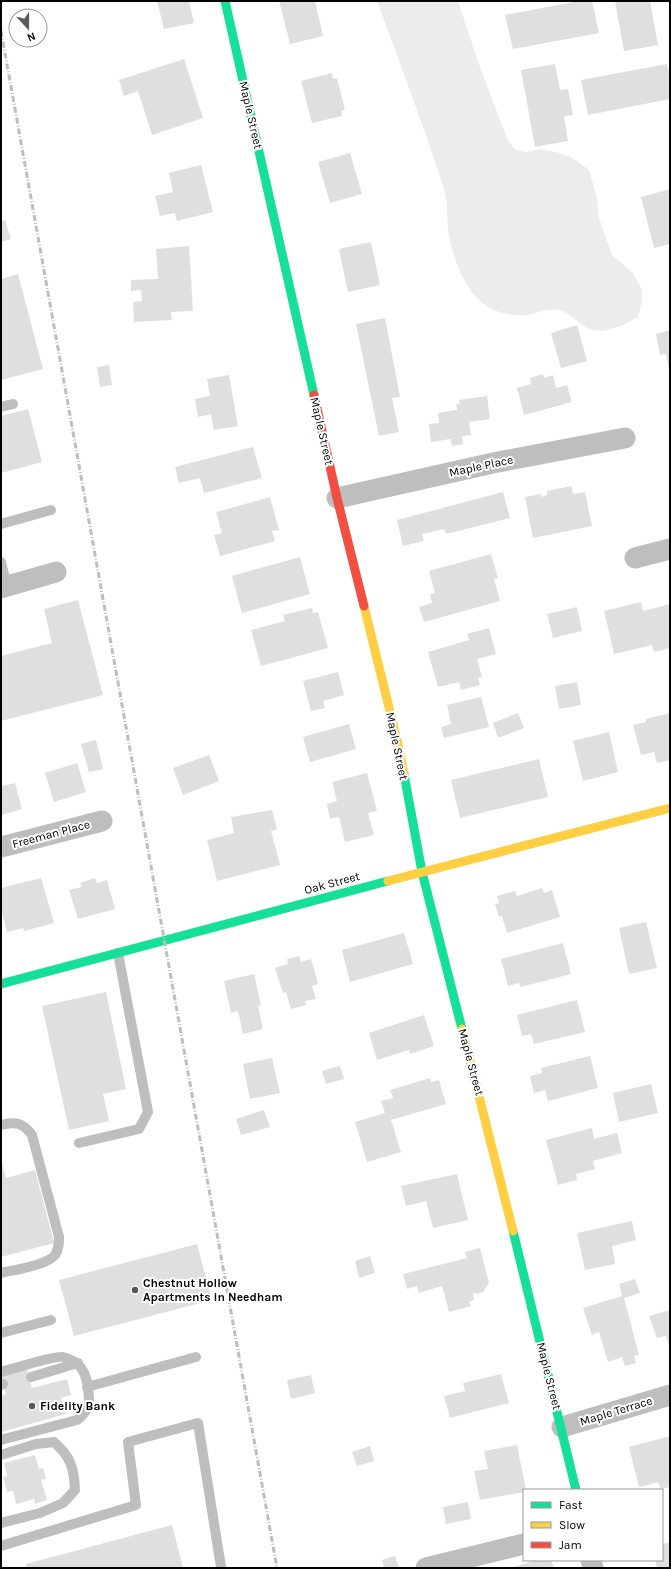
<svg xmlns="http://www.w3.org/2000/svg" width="671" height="1569" font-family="Karla,sans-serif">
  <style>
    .green { fill: #ececec }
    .building { fill: #dfdfdf }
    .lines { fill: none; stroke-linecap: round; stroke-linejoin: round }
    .lane { stroke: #bebebe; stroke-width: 10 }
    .street { stroke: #bebebe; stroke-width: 21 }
    .fast { stroke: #16e098; stroke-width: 9 }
    .slow { stroke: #ffcf43; stroke-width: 9 }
    .jam { stroke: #f24e42; stroke-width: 9 }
    .rail { stroke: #bebebe; stroke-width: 3; stroke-dasharray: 6 2 1 2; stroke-linecap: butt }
    .poi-dot { fill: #595959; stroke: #fff; stroke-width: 1.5 }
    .labels { text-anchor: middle; stroke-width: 4; stroke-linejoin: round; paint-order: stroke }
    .street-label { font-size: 12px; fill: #000; stroke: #fff }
    .poi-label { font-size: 12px; font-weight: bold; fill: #000; stroke: #fff; text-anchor: start }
  </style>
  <rect width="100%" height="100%" fill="#fff"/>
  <path class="green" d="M377,1H458L481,70L507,138L514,149L525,152L541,149L560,153L574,159L589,170L597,198L599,218L612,255L633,273L642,290V301L638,317C622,326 599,338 582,325C576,320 568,312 559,310C548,308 538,313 527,315C511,317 490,311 479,300C464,286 454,260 450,241C446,224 449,206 444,189C424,126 400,64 377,1Z"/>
  <path class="building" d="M157,1H189L194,23L164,29Z
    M279,1H315L323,36L290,44Z
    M579,1H592L599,33L513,49L505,15Z
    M615,1H650L658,45L624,51Z
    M184,59L203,118L152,135L138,91L124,96L119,80Z
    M555,64L560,90L568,89L573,115L564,116L568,141L535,147L521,70Z
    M667,64L670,77V99L588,115L581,80Z
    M332,73L333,79L337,78L345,110L341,111L342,116L312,123L301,81Z
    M350,153L362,194L330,203L318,162Z
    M201,165L213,212L177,221L175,213L160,216L155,196L173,192L169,173Z
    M670,189V244L654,248L641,197Z
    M5,220L11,239L1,242V221Z
    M371,242L380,285L348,292L339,249Z
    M189,246L193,311L171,312L172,320L134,322L133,302L142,301L141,290L131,291V280L158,279L156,249Z
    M18,274L43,369L1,380V279Z
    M385,318L400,397L392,398L399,432L379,436L356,324Z
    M577,325L587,361L561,368L551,333Z
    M670,330V370H669L666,354L660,355L656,334Z
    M109,365L112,385L100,387L97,367Z
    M543,374L544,378L553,375L556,388L567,385L572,402L524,415L517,388L531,384L530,378Z
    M229,375L238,426L214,430L211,414L198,417L195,399L210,396L207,379Z
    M487,396L490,419L469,422L471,435L462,436L463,444L452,446L451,439L431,442L429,424L439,423L438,413L457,410L456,404H460L459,400Z
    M28,409L42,462L1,473V416Z
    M253,447L262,478L204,493L200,478L179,483L175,467Z
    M571,486L573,494L585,492L592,526L533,538L525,497L541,494V497L547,495V491Z
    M503,492L510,518L446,534L444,529L422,534L424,541L403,546L397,520Z
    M270,497L279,530L272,531L275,541L220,556L214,535L222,533L216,512Z
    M491,554L498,578L494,579L500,601L424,622L419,607L432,603L430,594L435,593L429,571Z
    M300,557L310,594L242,613L232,576Z
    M78,600L103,695L1,721V656L52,643L44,609Z
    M641,602L643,611L670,604V648L654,652L652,645L614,654L604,611Z
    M577,607L582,631L553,638L547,614Z
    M312,608L313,613L318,612L328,648L261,666L251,630L285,621L283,615Z
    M489,628L496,654L477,659L482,677L478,678L480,685L461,690L459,682L438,687L428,652L469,640L467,634Z
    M338,672L344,695L323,701L325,708L311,711L303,681Z
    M577,682L581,705L559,709L555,686Z
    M481,697L489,727L444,738L441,727L451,724L447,705Z
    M518,713L524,728L498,738L493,723Z
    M670,713V760L657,763L654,752L641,755L633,725L646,722V719Z
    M349,724L356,749L310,762L303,737Z
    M609,732L618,772L583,781L573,741Z
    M96,740L103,769L89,772L81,744Z
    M209,755L219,781L183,795L173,768Z
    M539,759L548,797L460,818L451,780Z
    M77,763L86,792L54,802L45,773Z
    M367,773L377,811L368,813L374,835L345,842L339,817L330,819L327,804L337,801L332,782Z
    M15,783L22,809L1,815V786Z
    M272,810L277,829L271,831L280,865L217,881L207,840L234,833L231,817Z
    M41,878L54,923L24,931L23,928L7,932L1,908V888Z
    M95,878L97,883L107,880L115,909L78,919L69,890L82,887L80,883Z
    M542,888L544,893L552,890L560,917L507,933L502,916L499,917L495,904L499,903L497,896L515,891L517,896Z
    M646,922L657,968L629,974L619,928Z
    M404,933L413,964L350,982L342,950Z
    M563,943L571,974L521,987L519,983L508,986L501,959Z
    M299,956L301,962L311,959L318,984L312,986L316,999L305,1001L306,1005L291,1009L286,992L283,993L275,968L288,964L287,959Z
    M254,974L261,1005L258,1006L263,1029L243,1034L238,1011L231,1013L224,981Z
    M106,992L126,1089L103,1094L109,1121L69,1130L42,1006Z
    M577,1000L585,1032L534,1044L531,1034L522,1036L517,1015Z
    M424,1015L434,1046L410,1054L409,1050L377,1060L369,1033Z
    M590,1056L598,1088L548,1101L545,1090L534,1093L530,1076L542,1073L541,1068Z
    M272,1058L280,1093L250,1099L243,1064Z
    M340,1066L344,1079L326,1084L322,1071Z
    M430,1078L431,1082L439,1080L446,1104L391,1120L401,1152L367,1162L355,1122L385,1113L381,1101L393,1098L390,1090Z
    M651,1084L658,1113L619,1122L613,1093Z
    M264,1110L270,1127L241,1135L236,1119Z
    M592,1128L594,1139L617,1133L622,1153L593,1161L595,1169L576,1174L577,1180L558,1185L546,1140Z
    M1,1160L6,1178L35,1170L54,1243L1,1257Z
    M457,1174L468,1220L433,1228L426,1201L406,1206L401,1186Z
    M632,1221L636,1240L612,1246L615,1264L585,1270L577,1233Z
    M197,1244L212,1300L74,1336L59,1280Z
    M480,1248L489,1283L483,1292L477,1294L473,1293L474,1300L469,1302L471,1306L449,1312L442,1286L419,1293L417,1286L407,1289L403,1274L467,1258L465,1252Z
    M370,1256L375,1273L359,1278L355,1261Z
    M635,1279L640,1293L624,1298L639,1355L634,1356L636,1363L625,1366L622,1357L608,1362L599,1332L592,1335L583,1308L622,1296L619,1284Z
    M670,1310V1344L669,1345L666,1336L657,1338L649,1316Z
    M27,1369L32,1388L67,1379L71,1395L61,1398L66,1414L1,1432V1396L6,1394L1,1376Z
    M501,1374L509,1403L450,1418L444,1396L465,1391L463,1383Z
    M311,1375L315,1393L291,1399L287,1380Z
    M670,1436V1487L661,1489L658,1482L639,1487L629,1447Z
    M517,1445L526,1490H524V1492L480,1500L474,1471L488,1469L484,1451Z
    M370,1446L374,1461L357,1466L352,1452Z
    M35,1455L39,1469L43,1468L46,1479L41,1480L47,1500L35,1504L34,1499L16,1504L13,1491L7,1492L3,1477L7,1476L4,1463Z
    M468,1502L471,1519L446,1524L443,1507Z
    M172,1525L183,1568H27L26,1564Z
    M670,1542V1568H657L655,1560H662V1544Z
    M395,1556L399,1567L384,1568L382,1560Z
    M536,1560H551L554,1568H511Z"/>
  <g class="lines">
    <path class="lane" d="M1,407L13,404
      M1,524L51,510
      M1,562L7,587
      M1,1125C16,1121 23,1123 32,1135L59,1237C59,1243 59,1249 55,1255C48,1265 14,1270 1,1273
      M79,1143L139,1129L148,1112L118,953
      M1,1333L51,1320
      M1,1372C12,1369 56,1355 63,1357C80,1361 86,1372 88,1388C90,1404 91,1409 77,1420L1,1440
      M31,1377L78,1363
      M1,1385L3,1384
      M87,1387L196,1357
      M1,1455L36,1444L54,1442C71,1457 74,1468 75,1490L63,1503L40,1513L1,1523
      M1,1546L136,1505L128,1442L198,1423L221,1567"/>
    <path class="street" d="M337,498L493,463L625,438
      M635,558L670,549
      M1,588L56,572
      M1,847L102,821
      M562,1427L670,1395
      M591,1560L593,1568
      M426,1568L524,1544"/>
    <path class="fast" d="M225,1L314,395
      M404,774L422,872L462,1029
      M1,984L388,881
      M513,1231L576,1490"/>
    <path class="slow" d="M364,606L398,744L404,774
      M388,881L670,808
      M462,1029L513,1231"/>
    <path class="jam" d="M314,395L337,498L364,606"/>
    <path class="rail" d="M1,31L277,1568"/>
  </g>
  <g class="poi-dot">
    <circle cx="135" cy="1290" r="4"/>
    <circle cx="32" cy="1406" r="4"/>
  </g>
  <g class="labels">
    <g class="street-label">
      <text transform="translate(251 115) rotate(77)" y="4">Maple Street</text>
      <text transform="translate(322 431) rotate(77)" y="4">Maple Street</text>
      <text transform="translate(481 466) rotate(-12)" y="4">Maple Place</text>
      <text transform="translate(397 746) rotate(78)" y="4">Maple Street</text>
      <text transform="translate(51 834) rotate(-15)" y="4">Freeman Place</text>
      <text transform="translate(332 883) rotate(-15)" y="4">Oak Street</text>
      <text transform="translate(471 1062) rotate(75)" y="4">Maple Street</text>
      <text transform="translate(549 1376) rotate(76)" y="4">Maple Street</text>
      <text transform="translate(616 1411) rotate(-17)" y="4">Maple Terrace</text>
    </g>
    <g class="poi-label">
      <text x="143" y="1287">Chestnut Hollow<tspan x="143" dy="14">Apartments in Needham</tspan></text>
      <text x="40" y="1410">Fidelity Bank</text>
    </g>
  </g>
  <rect width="671" height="1569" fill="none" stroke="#000000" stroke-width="4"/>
  <rect x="523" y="1489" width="140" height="72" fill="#ffffff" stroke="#999999"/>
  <rect x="531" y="1502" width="20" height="6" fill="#16e098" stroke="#999999"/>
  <text x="559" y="1509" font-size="12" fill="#000000">Fast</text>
  <rect x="531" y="1522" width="20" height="6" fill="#ffcf43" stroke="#999999"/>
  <text x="559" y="1529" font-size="12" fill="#000000">Slow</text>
  <rect x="531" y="1542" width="20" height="6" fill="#f24e42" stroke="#999999"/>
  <text x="559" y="1549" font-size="12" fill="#000000">Jam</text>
  <g transform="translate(28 28) rotate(159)"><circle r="19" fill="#ffffff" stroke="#999999"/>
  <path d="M0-3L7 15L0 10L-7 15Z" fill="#595959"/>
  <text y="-6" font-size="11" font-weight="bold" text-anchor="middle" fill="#000000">N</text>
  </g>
</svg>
